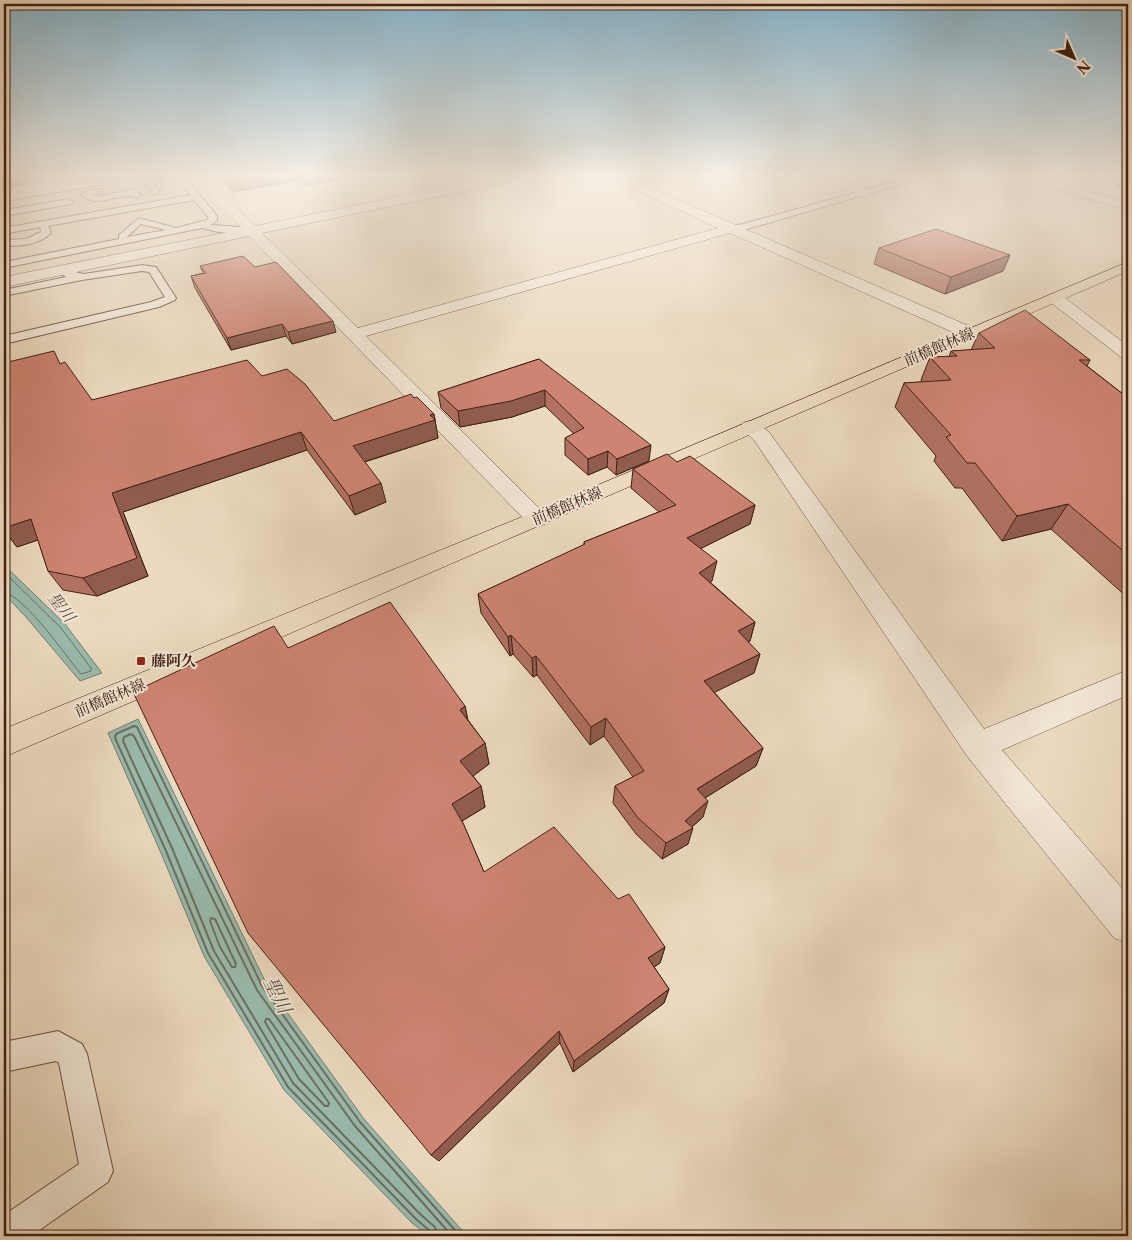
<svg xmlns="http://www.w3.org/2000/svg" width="1132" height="1240" font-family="'Libre Caslon Text','Noto Serif JP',serif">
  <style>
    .water { fill: #99bbad; stroke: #767d6f }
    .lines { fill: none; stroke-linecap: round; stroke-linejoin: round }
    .shore-far1 { stroke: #6e6e60; stroke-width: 1 }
    .shore { stroke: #6e6e60; stroke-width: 2 }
    .service-casing { stroke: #6c4e3e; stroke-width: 2 }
    .minor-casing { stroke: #6c4e3e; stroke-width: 1 }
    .primary-casing { stroke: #422012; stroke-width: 1 }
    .service { fill: #f3e7d6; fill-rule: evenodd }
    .minor { fill: #f3e7d6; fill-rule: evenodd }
    .primary { fill: #ecdac0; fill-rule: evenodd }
    .wall { fill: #b17263; stroke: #422012 }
    .shaded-wall { fill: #905c50; stroke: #422012 }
    .building { fill: #ce8473; stroke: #422012 }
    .poi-dot { fill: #8f2418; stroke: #f3e7d6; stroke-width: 2 }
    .labels { text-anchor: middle; stroke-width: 4; stroke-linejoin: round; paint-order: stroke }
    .street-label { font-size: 15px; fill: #422012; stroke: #f3e7d6 }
    .poi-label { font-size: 15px; font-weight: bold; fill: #422012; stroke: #f3e7d6; text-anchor: start }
    .water-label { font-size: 16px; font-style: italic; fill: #5c4e40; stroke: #f3e7d6 }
    .near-water-label { font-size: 19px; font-style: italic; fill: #5c4e40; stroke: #f3e7d6 }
  </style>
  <rect width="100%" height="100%" fill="#ecdac0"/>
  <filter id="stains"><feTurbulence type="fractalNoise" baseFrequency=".004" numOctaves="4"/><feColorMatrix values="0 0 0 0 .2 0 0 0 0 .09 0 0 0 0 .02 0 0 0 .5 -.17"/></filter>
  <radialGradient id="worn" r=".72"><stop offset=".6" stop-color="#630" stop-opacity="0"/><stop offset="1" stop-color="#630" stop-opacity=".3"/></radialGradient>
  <path class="water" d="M4,565L65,624L102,673L80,681L26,617L4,594Z
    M138,719L266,983L364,1119L467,1236H429L412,1223L284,1090L204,956L161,853L108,733Z"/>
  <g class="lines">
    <path class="shore-far1" d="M4,572L61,628L91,668V671L81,674C61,650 31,604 4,591"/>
    <path class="shore" d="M211,918L215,919L236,964L235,967H232L220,947L210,921Z
      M266,1019H269L329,1103L328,1106H325L299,1079L265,1022Z
      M432,1236L430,1231L416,1219L288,1087L208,953L166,851L115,738L116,734L134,726L137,727L262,986L360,1122L460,1236
      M438,1236L435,1227L420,1214L293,1083L214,951L172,848L123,741L124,737L131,734L134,736L257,990L355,1126L452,1236"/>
    <defs>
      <path id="service" d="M120,177H148L160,192L153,194L140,178L4,201V196Z
        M176,177H185L217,216V220L211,225L253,228L258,231L253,234L218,232L202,228L4,268V262L119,239V235L139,218L176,228L207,220L209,218L194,200L48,226L51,233C39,245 20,246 4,246V240L26,239L41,232L40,227L4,234V228L191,195ZM141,224L166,230L127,237Z
        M465,177H476L486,184L479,186Z
        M912,177H926L747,229L729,232L724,229L726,227L743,224Z
        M99,189H102V193L91,195L101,196L134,189L141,195L137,198C119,190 96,212 80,193Z
        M69,199L73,202L72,204L4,216V210Z
        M142,265L156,267L176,298L175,300L159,307L4,344V336L151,302L165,297L149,272L142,271L82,280L4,296V290L66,277L60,273L61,268H69L70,271L84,274Z
        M58,1031L82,1044L87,1054L113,1171L108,1182L31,1236H4V1215L79,1164L59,1063L56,1061L4,1072V1042Z"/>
      <path id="minor" d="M78,177H107L101,181L4,197V189Z
        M193,177H206L255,226L495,177H520L514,181L262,233L358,328L718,228L608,177H625L978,330L981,334L978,338L972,339L966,338L730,233L366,336L545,514L549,519L545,524L537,527L529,524L249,236L4,287V277L243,229Z
        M814,177H832L870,190L872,193L866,197L862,196Z
        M882,177H901L910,182L904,186Z
        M1019,177H1039L1128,202V210L1021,179Z
        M1055,293L1061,295L1128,346V359L1122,358L1049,301L1047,298L1049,295Z
        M750,421L757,423L769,432L984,729L1128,670V695L1002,750L1128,895V943L1114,938L967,756L754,440L740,427L743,423Z"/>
      <path id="primary" d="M1128,262V271L4,757V729L529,514Z"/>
    </defs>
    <use href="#service" class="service-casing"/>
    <use href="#minor" class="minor-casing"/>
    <use href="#primary" class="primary-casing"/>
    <use href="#service" class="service"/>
    <use href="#minor" class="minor"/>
    <use href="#primary" class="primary"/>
  </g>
  <path class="wall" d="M218,177H341L342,179L305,186L297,180L233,192Z
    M1123,177H1128V190L1117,187Z
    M879,248L1010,255L1003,271L945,294L874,264Z
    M200,266L255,267L336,332L292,344L286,336L231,350L195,288L191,276L203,273Z
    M979,333L1090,360L1087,366L1128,398V598L1051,529L1002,541L962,488H955L934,461L936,456L895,407L904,383L922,382L921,380L930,357H949L951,351L971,350Z
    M539,359L649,461L616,475L607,467L588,475L565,455V438L574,434L545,406L512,417L460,427L441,408L438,392Z
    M4,363L61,364L92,400L262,376L334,421L414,398L434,414L438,438L365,462L386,502L355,515L307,450L123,512L148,576L97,596L63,590L48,571L38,540L17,547L4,530Z
    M677,462L755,505L750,524L701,548L712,581L710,582L755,622L750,641L748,642L760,654L754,673L714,692L763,748L756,766L705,798L703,817L692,827L688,844L662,859L636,834L613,803L615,786L633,777L604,736L590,745L537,675L533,677L513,654L510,656L481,613L478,594L584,545V542L659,512L631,488L633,469Z
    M288,648L465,706L468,720L485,743L489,764L473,776L481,786L485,807L462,821L484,872L618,899L665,947L660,963L654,967L669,989L664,1003L573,1072L560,1043L439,1161Z"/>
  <path class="shaded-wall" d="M4,177H19L23,184L4,187Z
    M260,177H296L297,180L233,192L230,183Z
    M303,177H341L342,179L305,186Z
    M1010,255L1003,271L945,294L951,277Z
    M333,321L336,332L292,344L288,332Z
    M282,324L286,336L231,350L227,338Z
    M545,390V406L512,417L460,427L458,411Z
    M434,414L438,438L357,464L353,446L430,415Z
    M301,432L307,450L123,512L148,576L97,596L83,578L112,493Z
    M651,445L649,461L616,475L617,459Z
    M608,451L607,467L588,475V459Z
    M381,483L386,502L355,515L349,496Z
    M1068,504L1051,529L1002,541L1017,516Z
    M755,505L750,524L684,557L687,538Z
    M31,519L44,538L17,547L4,530V528Z
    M717,561L712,581L696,592L699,573Z
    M755,622L750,641L733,650L738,631Z
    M511,635L513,654L510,656L508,637Z
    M760,654L754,673L699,700L704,681Z
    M536,656L537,675L533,677L532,658Z
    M465,706L469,728L460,710Z
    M606,718L604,736L590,745L591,727Z
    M485,743L489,764L465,782L460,761Z
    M763,748L756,766L692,806L697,789Z
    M481,786L485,807L457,824L452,804Z
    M708,801L703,817L686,832L693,828L688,844L662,859L666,843L685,821Z
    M665,947L660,963L644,973L648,958Z
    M669,989L664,1003L573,1072L574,1061Z
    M559,1031L560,1043L439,1161L431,1155Z"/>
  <path class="building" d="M224,177H260L230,183Z
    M936,229L1010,255L951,277L879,248Z
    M243,256L255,267L276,262L333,321L288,332L282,324L227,338L191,276L206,273L200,266Z
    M1025,310L1090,360H1079L1128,398V555L1068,504L1017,516L975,463H967L946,437L951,435L904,383L951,380L930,357L957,356L951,351L995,348L979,333Z
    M54,351L60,364L65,362L92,400L247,360L262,376L287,369L305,384L334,421L411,394L414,398L417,397L434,414L430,415L435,420L353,446L381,483L349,496L301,432L112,493L137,558L83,578L48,571L31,519L4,528V363Z
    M539,359L651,445L617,459L608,451L588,459L565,438L584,428L545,390L511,401L458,411L438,392Z
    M667,454L677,462L690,456L755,505L687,538L717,561L699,573L755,622L738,631L760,654L704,681L763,748L697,789L708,801L685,821L693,828L666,843L638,818L615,786L644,771L606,718L591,727L536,656L532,658L511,635L508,637L478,594L585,544L584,542L676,505L633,469Z
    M390,602L465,706L460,710L485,743L460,761L481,786L452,804L464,825L484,872L554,827L618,899L629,894L665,947L648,958L669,989L574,1061L559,1031L431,1155L248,933L133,692L274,626L288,648Z"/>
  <linearGradient id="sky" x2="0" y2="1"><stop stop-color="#88b7d0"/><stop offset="0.5" stop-color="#f6eee3"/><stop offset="1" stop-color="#f6eee3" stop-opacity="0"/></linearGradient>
  <rect width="1132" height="351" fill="url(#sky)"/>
  <rect class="poi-dot" x="136" y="656" width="10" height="10" rx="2.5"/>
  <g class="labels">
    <g class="street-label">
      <text transform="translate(939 347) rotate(-23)" y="5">前橋館林線</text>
      <text transform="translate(567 506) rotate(-23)" y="5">前橋館林線</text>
      <text transform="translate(110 698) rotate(-23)" y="5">前橋館林線</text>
    </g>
    <g class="poi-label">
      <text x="151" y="666">藤阿久</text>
    </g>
    <g class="water-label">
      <text transform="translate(62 607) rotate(53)" y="6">聖川</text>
    </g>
    <g class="near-water-label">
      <text transform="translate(278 995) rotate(64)" y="7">聖川</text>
    </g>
  </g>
  <rect width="1132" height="1240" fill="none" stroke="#ecdac0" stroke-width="20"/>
  <rect x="5" y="5" width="1122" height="1230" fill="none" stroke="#422012" stroke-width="2.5"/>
  <rect x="10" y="10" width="1112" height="1220" fill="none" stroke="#422012"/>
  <g transform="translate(1074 58) rotate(135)" stroke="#f3e7d6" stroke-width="4" paint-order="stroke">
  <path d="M0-4L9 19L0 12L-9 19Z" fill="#422012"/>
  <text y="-8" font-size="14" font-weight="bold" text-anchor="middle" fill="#422012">N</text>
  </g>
  <rect width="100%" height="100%" filter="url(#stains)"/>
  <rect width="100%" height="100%" fill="url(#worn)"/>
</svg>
